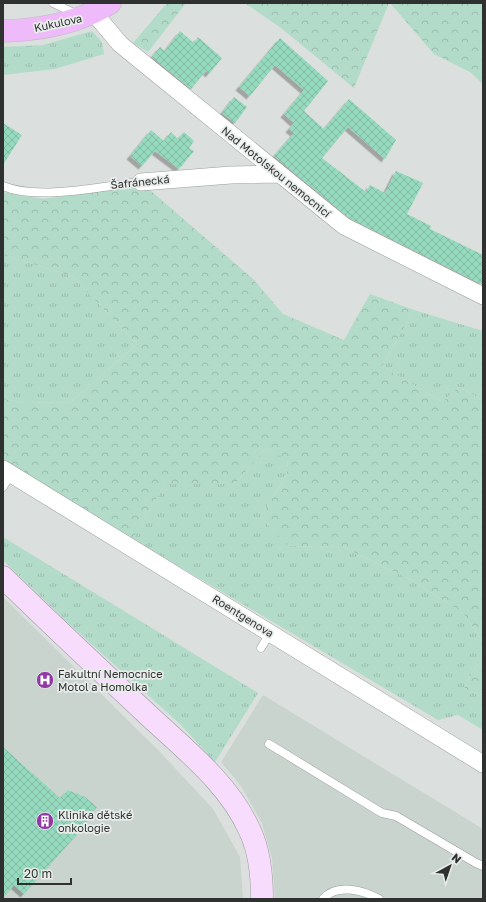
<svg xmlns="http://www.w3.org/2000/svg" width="486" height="902" font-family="'Golos Text',sans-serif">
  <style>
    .built { fill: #c9d4ce }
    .grass { fill: url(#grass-tufts) }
    .forest { fill: url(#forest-crowns) }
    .building { fill: url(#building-cross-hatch); filter: url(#shadow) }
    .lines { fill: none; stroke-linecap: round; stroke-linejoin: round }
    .lane-casing { stroke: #9a9e9c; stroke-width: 9 }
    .street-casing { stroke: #9a9e9c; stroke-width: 18 }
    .secondary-casing { stroke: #9a9e9c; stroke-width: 23 }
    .primary-casing { stroke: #bcbdbd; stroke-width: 23 }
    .lane { stroke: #fff; stroke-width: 8 }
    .street { stroke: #fff; stroke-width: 17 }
    .secondary { stroke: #f7dcfd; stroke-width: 22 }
    .primary { stroke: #efbafa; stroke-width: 22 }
    .labels { text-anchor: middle; stroke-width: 3.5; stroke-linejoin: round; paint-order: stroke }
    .street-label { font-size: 11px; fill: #2f3130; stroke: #e8edeb }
    .poi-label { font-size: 11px; fill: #2f3130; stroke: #e8edeb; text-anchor: start }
  </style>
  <defs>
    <pattern id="grass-tufts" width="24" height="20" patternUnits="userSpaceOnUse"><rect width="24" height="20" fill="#b3dbca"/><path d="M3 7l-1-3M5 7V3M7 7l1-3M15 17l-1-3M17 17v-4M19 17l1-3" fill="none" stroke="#9abcae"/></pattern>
    <pattern id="forest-crowns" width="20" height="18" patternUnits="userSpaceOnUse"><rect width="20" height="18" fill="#b3dbca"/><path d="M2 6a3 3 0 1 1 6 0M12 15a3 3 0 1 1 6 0" fill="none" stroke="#9abcae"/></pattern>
    <pattern id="building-cross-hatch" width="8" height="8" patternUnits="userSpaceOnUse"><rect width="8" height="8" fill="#95d9be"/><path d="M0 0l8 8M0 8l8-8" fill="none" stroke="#81bba4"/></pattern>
    <filter id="shadow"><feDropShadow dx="-3.5" dy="3.5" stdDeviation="0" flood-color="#0004"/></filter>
  </defs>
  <rect width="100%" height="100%" fill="#dbdfdd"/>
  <path class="built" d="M3,597L161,753L213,809L240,857L243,899H3Z
    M263,695L483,829V899H275L272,858L262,823L241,786L221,762Z"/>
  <path class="grass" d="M92,31L102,42L104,54L55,69L3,75V47L43,45Z
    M3,255L72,276L137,344L71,402L26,403L3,399Z
    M414,310L483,331V400L459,387L442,402L382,366Z
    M265,449L288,459L286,476L260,517L289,546L343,547L413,581L463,613L483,641V652L464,688L479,695L483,694V730L458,715L438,720L133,539L165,484H235Z
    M3,537L258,693L215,762L180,724L67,622L3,560Z"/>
  <path class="forest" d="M167,3H186L148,52L133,43Z
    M245,3H389L354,88L281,28Z
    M390,3H483V84L470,72L434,54Z
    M144,185L253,279L283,314L344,340L370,294L414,310L382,366L442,402L459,387L483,400V641L463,613L413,581L343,547L289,546L260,517L286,476L288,460L265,449L235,484H165L133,539L3,460V399L26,403L71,402L137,344L72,276L3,255V192L43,199Z
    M483,652V694L479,695L464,688Z"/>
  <path class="building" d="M180,31L194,43L198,37L222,58L209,74L206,71L191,89L152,57L160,47L165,51Z
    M280,38L328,81L304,111L324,129L349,99L396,140L385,159L348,127L322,158L366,192L370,185L385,193L396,171L423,183L407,214L431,226L430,229L483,255V285L349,218L274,156L294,133L289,129L294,123L284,114L304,90L275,65L250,96L239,87Z
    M234,97L247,107L235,123L222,113Z
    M3,123L22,135L3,165Z
    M151,130L164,141L171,132L178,139L184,132L194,141L189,148L194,151L179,169L155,151L142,166L130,156Z
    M3,747L60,798L68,790L85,797L97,807L85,820L88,822L24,894L14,885L3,898Z"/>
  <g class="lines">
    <defs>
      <path id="lane" d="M53,3L78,15
        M3,186C38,201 103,186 141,182
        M3,487L11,474
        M261,648L270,633
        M269,744L382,813L396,816L476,863L483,866
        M323,899C336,883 363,890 379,899"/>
      <path id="street" d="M94,13L120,44L344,226L483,296
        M141,182L231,175L279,174
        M3,469L483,764"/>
      <path id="secondary" d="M3,577C50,623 98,668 146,713C183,748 229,783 250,831C260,852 262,876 262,899"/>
      <path id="primary" d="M3,31C40,30 79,23 110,3"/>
    </defs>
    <use href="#lane" class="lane-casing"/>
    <use href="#street" class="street-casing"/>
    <use href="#secondary" class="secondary-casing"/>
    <use href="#primary" class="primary-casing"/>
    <use href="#lane" class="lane"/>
    <use href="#street" class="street"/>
    <use href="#secondary" class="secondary"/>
    <use href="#primary" class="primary"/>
  </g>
  <defs>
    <symbol id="hospital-disc" viewBox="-11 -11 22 22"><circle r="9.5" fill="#9138a4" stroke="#e8edeb"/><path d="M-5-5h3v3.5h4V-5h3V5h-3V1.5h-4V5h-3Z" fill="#fff"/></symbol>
    <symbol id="building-disc" viewBox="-11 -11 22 22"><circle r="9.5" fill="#9138a4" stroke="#e8edeb"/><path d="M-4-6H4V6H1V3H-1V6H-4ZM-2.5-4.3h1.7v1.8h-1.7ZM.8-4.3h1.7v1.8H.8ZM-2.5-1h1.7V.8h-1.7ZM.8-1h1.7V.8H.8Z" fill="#fff"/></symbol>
  </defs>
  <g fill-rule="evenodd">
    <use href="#hospital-disc" x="35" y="670" width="20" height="20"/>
    <use href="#building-disc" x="35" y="811" width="20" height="20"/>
  </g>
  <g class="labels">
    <g class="street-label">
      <text transform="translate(58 23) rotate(-12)" y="4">Kukulova</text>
      <text transform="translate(276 172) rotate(39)" y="4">Nad Motolskou nemocnicí</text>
      <text transform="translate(140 182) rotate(-6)" y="4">Šafránecká</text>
      <text transform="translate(243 616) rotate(32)" y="4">Roentgenova</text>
    </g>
    <g class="poi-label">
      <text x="58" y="678">Fakultní Nemocnice<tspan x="58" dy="13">Motol a Homolka</tspan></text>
      <text x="58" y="819">Klinika dětské<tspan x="58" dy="13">onkologie</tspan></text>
    </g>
  </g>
  <rect width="486" height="902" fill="none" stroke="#2f3130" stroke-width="8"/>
  <g transform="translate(450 866) rotate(40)" stroke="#e8edeb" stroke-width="3" paint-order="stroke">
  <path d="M0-3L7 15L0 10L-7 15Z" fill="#2f3130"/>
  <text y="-6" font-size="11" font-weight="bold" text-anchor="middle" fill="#2f3130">N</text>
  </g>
  <path d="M18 878v6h53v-6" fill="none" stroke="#2f3130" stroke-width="2"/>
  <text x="24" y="878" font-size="12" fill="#2f3130" stroke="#e8edeb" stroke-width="3" paint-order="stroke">20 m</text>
</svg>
